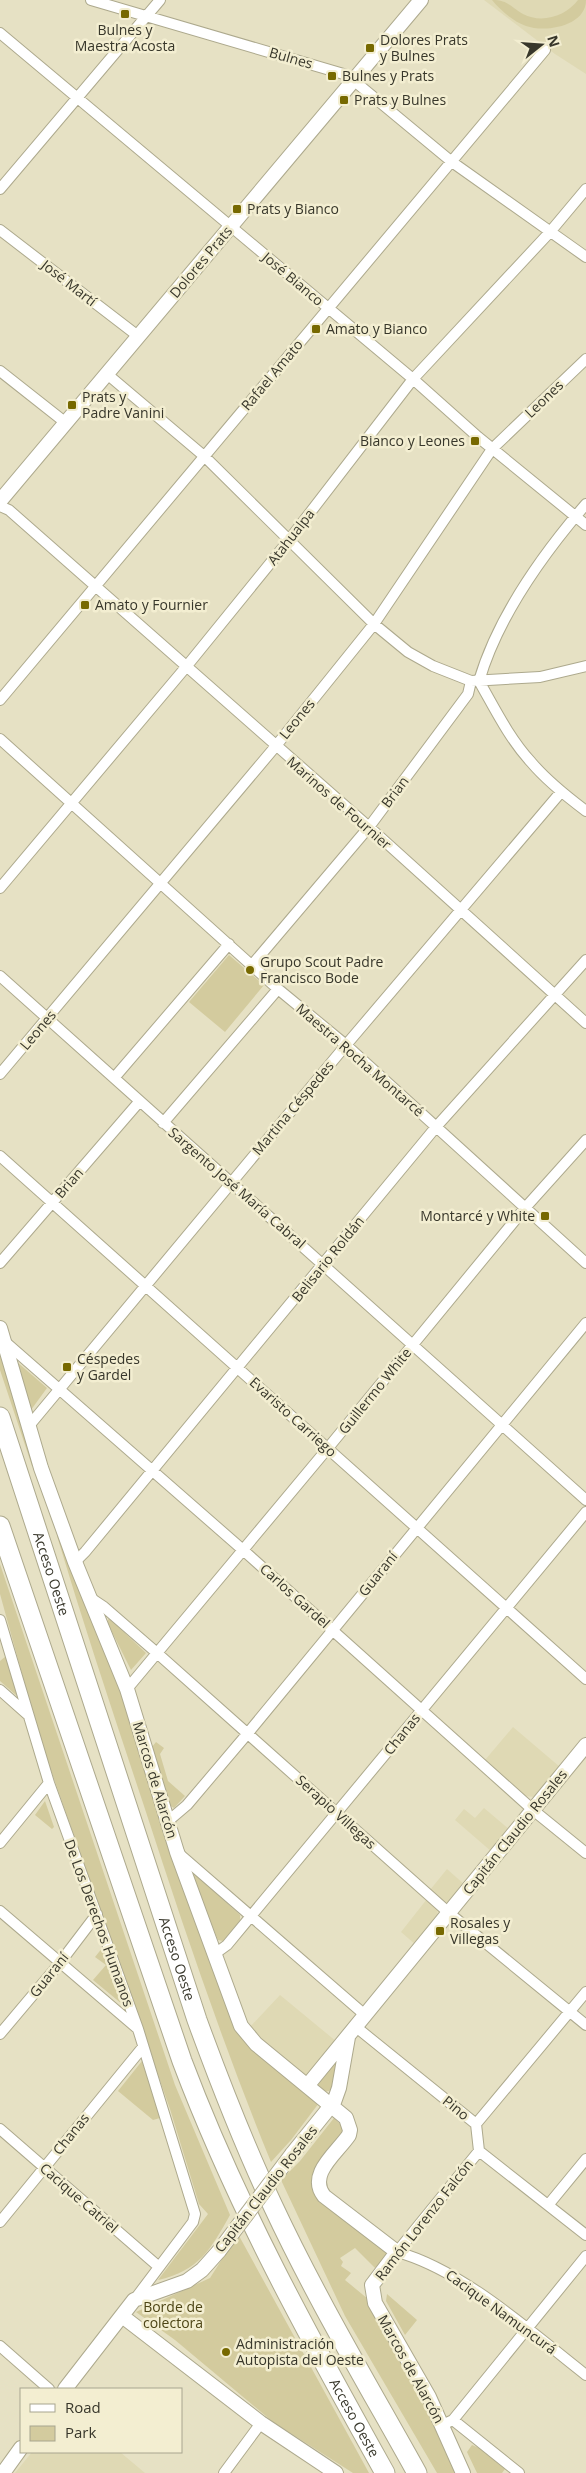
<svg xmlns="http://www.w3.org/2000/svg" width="586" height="2473" font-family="'Open Sans',sans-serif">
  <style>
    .built { fill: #dfd9b4 }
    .green { fill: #d3cb9e }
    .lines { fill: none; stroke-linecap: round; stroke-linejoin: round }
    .street-casing { stroke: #ada98d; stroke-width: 12 }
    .secondary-casing { stroke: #ada98d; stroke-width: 16 }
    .highway-casing { stroke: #ada98d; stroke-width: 21 }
    .street { stroke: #fff; stroke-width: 10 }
    .secondary { stroke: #fff; stroke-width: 14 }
    .highway { stroke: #fff; stroke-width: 19 }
    .secondary-bridge-casing { stroke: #ada98d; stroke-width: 16; stroke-linecap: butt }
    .secondary-bridge { stroke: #fff; stroke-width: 14 }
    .poi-dot { fill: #776900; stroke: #f3eed1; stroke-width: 2 }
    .labels { text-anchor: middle; stroke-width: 5; stroke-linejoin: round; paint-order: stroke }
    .poi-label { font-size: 14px; fill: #38372b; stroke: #f3eed1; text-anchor: start }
    .street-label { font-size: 14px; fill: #38372b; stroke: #f3eed1 }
    .park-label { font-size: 14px; fill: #4d4516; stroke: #f3eed1 }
  </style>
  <rect width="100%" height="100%" fill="#e6e1c4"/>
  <path class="built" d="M484,0H586V74L555,54Z
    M513,1727L560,1767L538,1795L534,1797L525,1796L485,1760Z
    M484,1808L510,1830L492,1852L455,1820L464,1809L475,1818Z
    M447,1869L465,1885L449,1902H446L430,1890Z
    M427,1899L437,1908L438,1916L416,1945L401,1932Z
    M280,1995L337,2042L308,2076L305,2077L248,2029Z
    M32,2452H120L145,2473H15Z"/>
  <path class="green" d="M492,0C508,0 509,6 523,14C542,24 566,16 578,0H586C586,26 546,33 526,26C513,21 501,11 492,0Z
    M229,955L264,985L225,1032L189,1002Z
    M0,1354L34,1464L32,1466L0,1370Z
    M17,1362L47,1388L28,1414Z
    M59,1534L119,1685L237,2030L319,2103L291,2140L271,2162C223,2045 183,1926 144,1806C114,1716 84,1626 57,1536Z
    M0,1564L175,2085L230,2215C211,2249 199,2271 158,2280L208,2214L199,2204L170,2109L40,1739L0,1594Z
    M109,1618L146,1653L131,1670L107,1622Z
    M6,1656L17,1696L0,1681V1661Z
    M156,1742L164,1748L160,1754L168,1781L185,1796L174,1808L169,1805L152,1747Z
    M45,1801L54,1827L52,1829L35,1815Z
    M187,1867L240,1915V1921L223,1941L218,1940Z
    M103,1947L122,2004L93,1980L106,1965L95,1957Z
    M337,2058L332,2088L329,2091L322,2092L317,2082Z
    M142,2061L160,2118L153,2120L118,2091Z
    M334,2118L342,2126L344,2136L314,2178L387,2250V2256L375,2268L355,2248L340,2258L343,2262L341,2266L351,2273L345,2280L368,2299L378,2324L430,2411L459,2473H437L345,2316L281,2180L300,2161Z
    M238,2234L369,2473H353L273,2422L175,2340L136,2312L210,2278Z
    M387,2294L417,2320L405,2335L386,2301Z
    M472,2445L479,2448L505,2469L502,2473H477L467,2452Z"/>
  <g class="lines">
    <defs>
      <path id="street" d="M91,0L347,75L452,162L586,257
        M0,33L413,379L478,437L586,525
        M0,189L160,0
        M0,230L138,336
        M0,371L66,423
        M107,374L204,456L374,624L408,652L433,666L471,681L540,677L586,666
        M0,506L9,510L369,827L586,1023
        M479,681C498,616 542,555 586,504
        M479,681C495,709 509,738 531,762C547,781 566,796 586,811
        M0,700L545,50
        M0,739L278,989L346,1045L586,1263
        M0,888L186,667L289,540L413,379L550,232L586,189
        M252,965L369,827L468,694L471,681
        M0,976L586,1500
        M0,1074L275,747L374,624L492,449L586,359
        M114,1078L229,944
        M163,1123L278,989
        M0,1156L586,1679
        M0,1263L139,1102
        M3,1340L243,1550L533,1810L586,1853
        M28,1427L346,1045L561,792
        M75,1562L85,1552L436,1127L586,960
        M89,1597L104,1607L157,1653L449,1913L586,2025
        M0,1620L49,1783L138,2029L195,2214L193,2222L135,2299
        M127,1689L328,1448L525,1208L586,1140
        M0,1690L27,1714
        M167,1822L187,1805L248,1733L586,1323
        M0,1843L49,1783
        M177,1852L365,2015
        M0,1911L138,2029
        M216,1953L227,1945L586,1512
        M356,2027L476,2124L479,2151L586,2235
        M0,2034L59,1964L97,1914
        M476,2124L586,1992
        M0,2129L159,2267
        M479,2151L397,2252C463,2270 532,2333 586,2375
        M549,2204L586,2159
        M0,2222L143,2047
        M0,2346L49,2389
        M453,2420L519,2473
        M442,2425L453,2420L586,2256
        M224,2473L261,2423"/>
      <path id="secondary" d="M0,501L421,0
        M0,1328L41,1468L75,1562L127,1689L177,1852L241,2026L256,2044L346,2118L350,2130L349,2135C337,2153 307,2174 324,2196L397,2252L372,2285L375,2303L429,2397L463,2473
        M307,2086L586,1745
        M292,2154L334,2102L339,2088L348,2037
        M122,2316L261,2423L336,2473
        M65,2389L134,2300L187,2281L202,2270L219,2251
        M3,2473L21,2448"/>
      <g id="highway">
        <path id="s1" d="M0,1417L197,2020C220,2083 244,2145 273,2206C316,2298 368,2385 417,2473"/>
        <path id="s2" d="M0,1526L182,2061C237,2207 309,2337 385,2473"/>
      </g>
    </defs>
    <use href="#street" class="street-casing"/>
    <use href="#secondary" class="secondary-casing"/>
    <use href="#highway" class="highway-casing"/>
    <use href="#street" class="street"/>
    <use href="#secondary" class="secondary"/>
    <use href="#highway" class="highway"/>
    <defs>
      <path id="secondary-bridge" d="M219,2251L292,2154"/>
    </defs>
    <use href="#secondary-bridge" class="secondary-bridge-casing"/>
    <use href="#secondary-bridge" class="secondary-bridge"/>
  </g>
  <g class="poi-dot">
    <rect x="120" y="9" width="10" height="10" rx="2.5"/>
    <rect x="365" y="43" width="10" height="10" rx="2.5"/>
    <rect x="327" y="71" width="10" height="10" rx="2.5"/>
    <rect x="339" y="95" width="10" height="10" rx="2.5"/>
    <rect x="232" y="204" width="10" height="10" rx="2.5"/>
    <rect x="311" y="324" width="10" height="10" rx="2.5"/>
    <rect x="67" y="400" width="10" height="10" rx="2.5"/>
    <rect x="470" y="436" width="10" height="10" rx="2.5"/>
    <rect x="80" y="600" width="10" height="10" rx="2.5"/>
    <circle cx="250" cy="970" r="5"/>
    <rect x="540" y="1211" width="10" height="10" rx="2.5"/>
    <rect x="62" y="1362" width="10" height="10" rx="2.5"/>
    <rect x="435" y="1926" width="10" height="10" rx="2.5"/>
    <circle cx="226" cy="2352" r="5"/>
  </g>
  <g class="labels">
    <g class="poi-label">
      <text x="125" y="35" text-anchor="middle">Bulnes y<tspan x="125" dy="16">Maestra Acosta</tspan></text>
      <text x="380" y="45">Dolores Prats<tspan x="380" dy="16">y Bulnes</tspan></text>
      <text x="342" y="81">Bulnes y Prats</text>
      <text x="354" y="105">Prats y Bulnes</text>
      <text x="247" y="214">Prats y Bianco</text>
      <text x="326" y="334">Amato y Bianco</text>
      <text x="82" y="402">Prats y<tspan x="82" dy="16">Padre Vanini</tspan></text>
      <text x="465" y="446" text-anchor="end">Bianco y Leones</text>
      <text x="95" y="610">Amato y Fournier</text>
      <text x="260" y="967">Grupo Scout Padre<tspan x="260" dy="16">Francisco Bode</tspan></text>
      <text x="535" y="1221" text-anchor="end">Montarcé y White</text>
      <text x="77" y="1364">Céspedes<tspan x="77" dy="16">y Gardel</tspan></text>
      <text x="450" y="1928">Rosales y<tspan x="450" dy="16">Villegas</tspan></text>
      <text x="236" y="2349">Administración<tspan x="236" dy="16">Autopista del Oeste</tspan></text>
    </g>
    <g class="street-label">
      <text transform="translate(291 58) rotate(16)" y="5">Bulnes</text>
      <text transform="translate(201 262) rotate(-50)" y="5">Dolores Prats</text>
      <text transform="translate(293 279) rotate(40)" y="5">José Bianco</text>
      <text transform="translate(69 283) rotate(38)" y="5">José Martí</text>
      <text transform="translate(272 375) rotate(-50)" y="5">Rafael Amato</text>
      <text transform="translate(544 399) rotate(-44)" y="5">Leones</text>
      <text transform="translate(291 537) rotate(-52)" y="5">Atahualpa</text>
      <text transform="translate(297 719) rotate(-51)" y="5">Leones</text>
      <text transform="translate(395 792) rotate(-53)" y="5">Brian</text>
      <text transform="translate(339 803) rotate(41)" y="5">Marinos de Fournier</text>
      <text transform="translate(38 1030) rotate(-50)" y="5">Leones</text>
      <text transform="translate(360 1060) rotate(41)" y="5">Maestra Rocha Montarcé</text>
      <text transform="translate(293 1108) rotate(-50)" y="5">Martina Céspedes</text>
      <text transform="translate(69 1183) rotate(-49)" y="5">Brian</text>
      <text transform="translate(237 1188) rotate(41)" y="5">Sargento José María Cabral</text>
      <text transform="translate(328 1259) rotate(-51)" y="5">Belisario Roldán</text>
      <text transform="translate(375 1391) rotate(-51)" y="5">Guillermo White</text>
      <text transform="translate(293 1417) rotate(42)" y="5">Evaristo Carriego</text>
      <text dy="5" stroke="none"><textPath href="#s1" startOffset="165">Acceso Oeste</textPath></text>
      <text transform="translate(378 1574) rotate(-51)" y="5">Guaraní</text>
      <text transform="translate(295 1596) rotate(42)" y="5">Carlos Gardel</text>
      <text transform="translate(402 1734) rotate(-51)" y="5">Chanas</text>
      <text transform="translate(155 1780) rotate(73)" y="5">Marcos de Alarcón</text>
      <text transform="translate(336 1812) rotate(42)" y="5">Serapio Villegas</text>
      <text transform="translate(515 1832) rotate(-51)" y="5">Capitán Claudio Rosales</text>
      <text transform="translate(99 1923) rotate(70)" y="5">De Los Derechos Humanos</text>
      <text dy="5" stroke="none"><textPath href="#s1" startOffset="570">Acceso Oeste</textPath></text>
      <text transform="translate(49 1975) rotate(-51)" y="5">Guaraní</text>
      <text transform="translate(456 2108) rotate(39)" y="5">Pino</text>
      <text transform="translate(71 2134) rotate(-51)" y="5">Chanas</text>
      <text transform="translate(266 2189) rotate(-52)" y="5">Capitán Claudio Rosales</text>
      <text transform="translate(79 2198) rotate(41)" y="5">Cacique Catriel</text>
      <text transform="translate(424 2220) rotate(-52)" y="5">Ramón Lorenzo Falcón</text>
      <text transform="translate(501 2312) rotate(36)" y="5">Cacique Namuncurá</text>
      <text transform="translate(411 2369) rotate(61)" y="5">Marcos de Alarcón</text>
      <text dy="5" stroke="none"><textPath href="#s2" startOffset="962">Acceso Oeste</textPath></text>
    </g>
    <g class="park-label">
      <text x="173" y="2312">Borde de<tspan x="173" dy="16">colectora</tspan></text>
    </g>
  </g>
  <rect x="20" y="2388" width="162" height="65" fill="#f3eed1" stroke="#a8a58f"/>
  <rect x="30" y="2404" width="25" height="8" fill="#ffffff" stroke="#a8a58f"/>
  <text x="65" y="2413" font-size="15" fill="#38372b">Road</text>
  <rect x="30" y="2426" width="25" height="15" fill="#d3cb9e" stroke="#a8a58f"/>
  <text x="65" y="2438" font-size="15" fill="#38372b">Park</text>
  <g transform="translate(541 45) rotate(73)" stroke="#f3eed1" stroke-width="4" paint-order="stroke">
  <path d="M0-4L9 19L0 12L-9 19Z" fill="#38372b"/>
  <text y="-8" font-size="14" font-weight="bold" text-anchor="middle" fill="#38372b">N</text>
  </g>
</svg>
